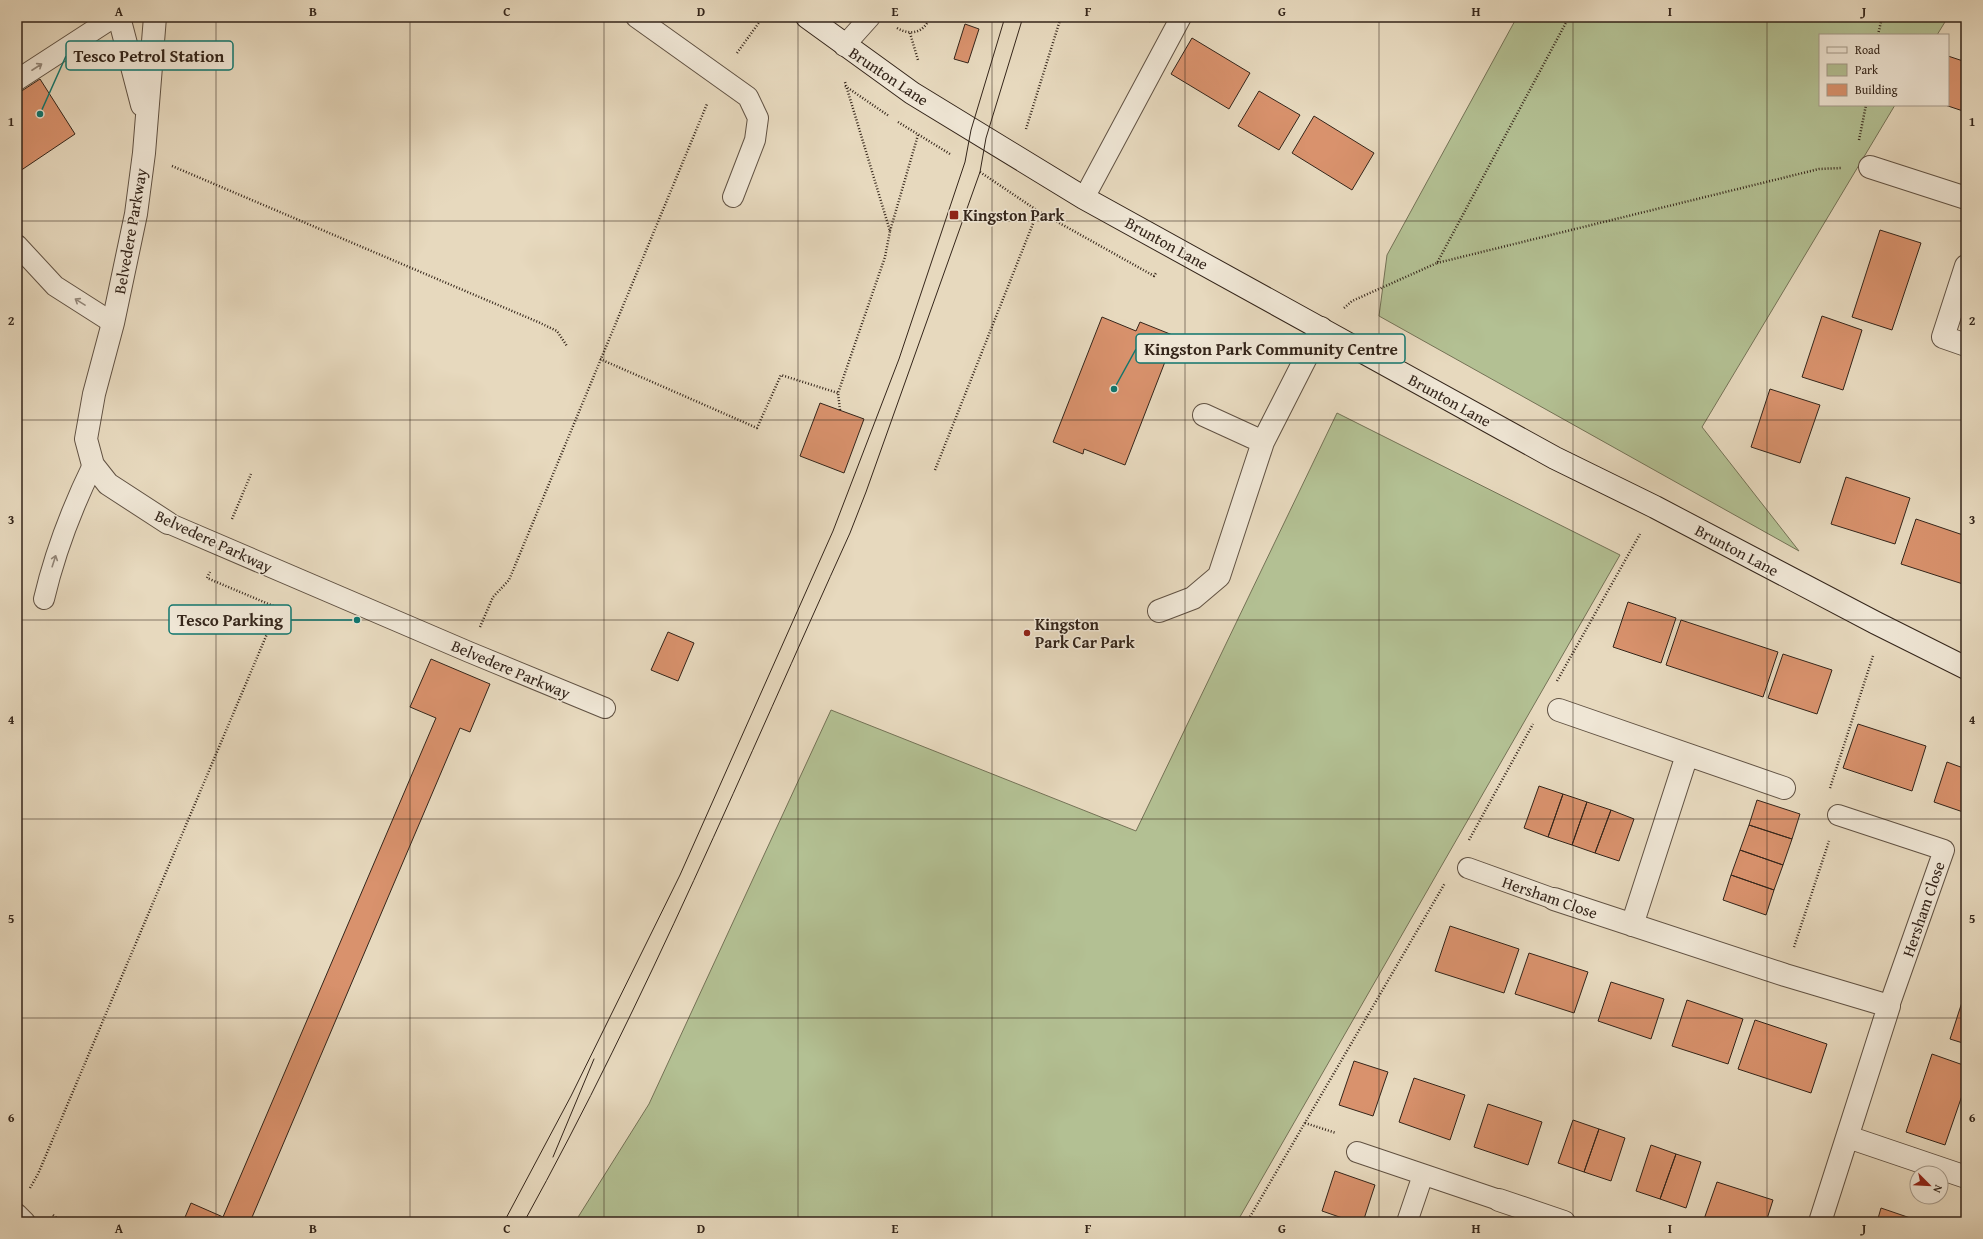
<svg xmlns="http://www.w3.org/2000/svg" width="1983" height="1239" font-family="'Gentium Book Plus',serif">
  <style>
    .green { fill: #b3c093; stroke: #747256 }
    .building { fill: #d9926d; stroke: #34251a }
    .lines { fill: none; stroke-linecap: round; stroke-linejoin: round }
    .lane-casing { stroke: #615243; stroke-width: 22 }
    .street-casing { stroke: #615243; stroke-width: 24 }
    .secondary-casing { stroke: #34251a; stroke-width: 24 }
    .path { stroke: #34251a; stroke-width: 2.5; stroke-dasharray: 1 2; stroke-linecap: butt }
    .lane { stroke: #efe6d5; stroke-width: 20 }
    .street { stroke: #efe6d5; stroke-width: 22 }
    .secondary { stroke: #efe6d5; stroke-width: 22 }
    .tram { stroke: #34251a; stroke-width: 1 }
    .oneway { stroke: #928678 }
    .grid { fill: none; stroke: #34251a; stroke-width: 1; stroke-opacity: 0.55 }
    .poi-dot { fill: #8f2418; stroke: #efe6d5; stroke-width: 1.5 }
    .labels { text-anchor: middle; stroke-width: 3; stroke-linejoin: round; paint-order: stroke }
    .street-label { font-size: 16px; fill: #34251a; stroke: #efe6d5 }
    .poi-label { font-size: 16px; font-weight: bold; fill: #34251a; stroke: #efe6d5; text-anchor: start }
    .leader { fill: none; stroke: #0f766e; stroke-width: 1.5 }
    .callout-dot { fill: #0f766e; stroke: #efe6d5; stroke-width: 1.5 }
    .callout { fill: #efe6d5; stroke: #0f766e; stroke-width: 1.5 }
    .callout-label { font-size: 17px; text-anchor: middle; font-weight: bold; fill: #34251a }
    .neatline { fill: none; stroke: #34251a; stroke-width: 1.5 }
    .grid-label { font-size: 13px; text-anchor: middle; font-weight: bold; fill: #34251a }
  </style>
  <rect width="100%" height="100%" fill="#e7d9be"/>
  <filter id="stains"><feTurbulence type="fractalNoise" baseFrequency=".005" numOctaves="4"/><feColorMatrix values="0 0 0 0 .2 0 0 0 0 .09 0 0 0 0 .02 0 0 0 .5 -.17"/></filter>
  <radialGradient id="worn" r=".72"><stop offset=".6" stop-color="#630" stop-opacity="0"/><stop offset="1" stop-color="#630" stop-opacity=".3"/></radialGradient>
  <path class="green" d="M1517,17H1948L1937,35H1820V105H1895L1702,427L1799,551L1379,316L1387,255Z
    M1337,413L1620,555L1237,1222H575L649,1104L831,710L1136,831Z"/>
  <path class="building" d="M1142,17H1153L1150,22Z
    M965,24L979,29L968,63L954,59Z
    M1192,38L1250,73L1229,109L1171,74Z
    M1948,56L1966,62V112L1945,105H1948Z
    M40,79L75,134L17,173V94Z
    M1259,91L1300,115L1279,150L1238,126Z
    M1314,116L1374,153L1352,190L1292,153Z
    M1880,230L1921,243L1892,330L1852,317Z
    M1822,316L1862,330L1843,390L1802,377Z
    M1102,317L1136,331L1140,322L1175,336L1125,465L1084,449L1083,454L1053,442Z
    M1770,389L1820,405L1800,463L1751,447Z
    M820,403L864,419L844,473L800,456Z
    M1846,477L1910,498L1895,544L1831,524Z
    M1916,519L1966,536V585L1901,564Z
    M1628,602L1676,618L1661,663L1613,647Z
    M1681,620L1778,652L1763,697L1666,665Z
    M668,632L694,643L678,681L651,670Z
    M1783,654L1832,670L1817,714L1768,698Z
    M431,659L490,684L470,732L460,728L250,1222H183L191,1203L223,1217L436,718L410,707Z
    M1858,724L1926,746L1912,791L1843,768Z
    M1947,762L1966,769V813L1934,802Z
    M1539,786L1563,794L1548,837L1524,828Z
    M1563,794L1587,802L1572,845L1548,837Z
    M1757,800L1800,814L1792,839L1749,825Z
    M1587,802L1611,810L1595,853L1572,845Z
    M1611,810L1634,819L1619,861L1595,853Z
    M1749,825L1792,839L1783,865L1740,850Z
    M1740,850L1783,865L1774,890L1731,875Z
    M1731,875L1774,890L1766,915L1723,900Z
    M1450,926L1519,949L1504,993L1435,971Z
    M1529,953L1588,972L1574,1013L1515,994Z
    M1611,982L1664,999L1651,1039L1598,1021Z
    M1966,990V1044L1950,1039Z
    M1687,1000L1743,1019L1728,1064L1672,1046Z
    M1755,1020L1827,1044L1811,1093L1738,1069Z
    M1932,1054L1966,1066V1084L1945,1145L1906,1132Z
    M1354,1061L1388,1072L1373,1116L1339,1105Z
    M1414,1078L1465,1095L1450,1140L1399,1122Z
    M1488,1104L1542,1122L1528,1165L1474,1147Z
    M1573,1120L1599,1129L1584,1172L1558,1163Z
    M1599,1129L1625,1138L1611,1181L1584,1172Z
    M1651,1145L1676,1154L1660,1199L1636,1191Z
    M1676,1154L1701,1162L1686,1208L1660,1199Z
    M1335,1171L1375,1185L1363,1222H1354L1322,1211Z
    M1717,1182L1773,1200L1766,1222H1703Z
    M1881,1208L1922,1222H1877Z"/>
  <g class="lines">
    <defs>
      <path id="lane" d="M636,17L748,97L758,118L755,140L733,197
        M844,46L870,17
        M17,80L114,17
        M1084,198L1181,17
        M17,245L55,286L113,323
        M168,523L469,652L605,708
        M44,599C55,552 72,508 93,465
        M1838,815L1944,850L1889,1006
        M1468,868L1554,899
        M1357,1152L1499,1200
        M17,1214L25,1222
        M1407,1222L1423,1175"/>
      <path id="street" d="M119,17L142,105
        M155,17L144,153L136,214L113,323L94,394L86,439L93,465L108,484L168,523
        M1870,167L1966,198
        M1966,266L1943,337L1966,345
        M1204,415L1263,442
        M1159,611L1193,598L1219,576L1263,442L1321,328
        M1559,710L1784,788
        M1554,899L1785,975L1889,1006L1820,1222
        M1632,925L1687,755
        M1848,1137L1966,1177
        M1499,1200L1564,1222"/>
      <path id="secondary" d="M807,17L912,93L1084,198L1555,458L1655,507L1876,623L1966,668"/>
    </defs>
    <use href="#lane" class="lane-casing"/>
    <use href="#street" class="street-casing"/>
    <use href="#secondary" class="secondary-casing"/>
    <path class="path" d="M897,28C911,36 924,33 930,17
      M910,33L918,60
      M1878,35L1882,17
      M737,53L763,17
      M845,86L889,116
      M898,122L950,154
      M1026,129L1061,17
      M1859,140L1866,105
      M172,166L538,322L557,331L567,346
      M980,172L1038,211
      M890,231L918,135
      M1437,263L1819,169L1841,168
      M1344,308L1352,301L1437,263L1569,17
      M600,359L757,428L781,375L838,393
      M840,410L838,393L885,257L890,231L845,82
      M935,470L1038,211L1154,276L1156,273
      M232,519L251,474
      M480,627L493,597L509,580L707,104
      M1557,681L1640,534
      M1830,788L1873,656
      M1469,840L1533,724
      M1794,947L1829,841
      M1305,1123L1336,1133
      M30,1188L38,1174L278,608L207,578L210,572
      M53,1215L61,1222
      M1247,1222L1445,883"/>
    <use href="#lane" class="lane"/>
    <use href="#street" class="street"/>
    <use href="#secondary" class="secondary"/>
    <path class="tram" d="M553,1157L594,1059
      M504,1222L571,1096L680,875L833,531L899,359L965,162L971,130L1005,17
      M524,1222C647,999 745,764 850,533L866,492L980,172L986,138L1023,17"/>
  </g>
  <defs><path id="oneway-shaft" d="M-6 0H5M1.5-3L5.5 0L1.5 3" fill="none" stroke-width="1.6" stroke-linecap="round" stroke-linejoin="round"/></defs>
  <g class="oneway">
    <use href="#oneway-shaft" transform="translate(37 67) rotate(-33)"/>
    <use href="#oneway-shaft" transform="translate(80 302) rotate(-148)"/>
    <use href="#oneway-shaft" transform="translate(54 561) rotate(-72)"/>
  </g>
  <path class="grid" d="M216,17V1222M410,17V1222M604,17V1222M798,17V1222M992,17V1222M1185,17V1222M1379,17V1222M1573,17V1222M1767,17V1222M17,221H1966M17,420H1966M17,620H1966M17,819H1966M17,1018H1966"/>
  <g class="poi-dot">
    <rect x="949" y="210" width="10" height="10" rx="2"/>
    <circle cx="1027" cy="633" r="4"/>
  </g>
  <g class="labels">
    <g class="street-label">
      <text transform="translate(889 76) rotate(34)" y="6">Brunton Lane</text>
      <text transform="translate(130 231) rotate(-80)" y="6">Belvedere Parkway</text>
      <text transform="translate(1167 243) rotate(29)" y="6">Brunton Lane</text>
      <text transform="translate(1450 400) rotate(29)" y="6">Brunton Lane</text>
      <text transform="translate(214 541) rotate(25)" y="6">Belvedere Parkway</text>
      <text transform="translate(1737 550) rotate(28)" y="6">Brunton Lane</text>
      <text transform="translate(511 669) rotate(23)" y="6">Belvedere Parkway</text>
      <text transform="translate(1550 897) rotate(19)" y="6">Hersham Close</text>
      <text transform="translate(1923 909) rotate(-71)" y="6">Hersham Close</text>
    </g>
    <g class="poi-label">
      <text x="963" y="221">Kingston Park</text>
      <text x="1035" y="630">Kingston<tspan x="1035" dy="18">Park Car Park</tspan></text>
    </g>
  </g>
  <path class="leader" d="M40 114L66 56M1114 389L1136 349M357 620L291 620"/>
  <g class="callout-dot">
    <circle cx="40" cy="114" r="4"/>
    <circle cx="1114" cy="389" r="4"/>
    <circle cx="357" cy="620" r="4"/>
  </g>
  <g class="callout">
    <rect x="66" y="41" width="167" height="29" rx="4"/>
    <rect x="1136" y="334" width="269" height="29" rx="4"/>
    <rect x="169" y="605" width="122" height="29" rx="4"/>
  </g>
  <g class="callout-label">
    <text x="149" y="62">Tesco Petrol Station</text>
    <text x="1271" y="355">Kingston Park Community Centre</text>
    <text x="230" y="626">Tesco Parking</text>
  </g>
  <rect width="1983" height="1239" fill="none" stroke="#e7d9be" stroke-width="44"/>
  <rect x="1819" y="34" width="130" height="72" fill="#efe6d5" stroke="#a4998a"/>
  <rect x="1827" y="47" width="20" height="6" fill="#efe6d5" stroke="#a4998a"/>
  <text x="1855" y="54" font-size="12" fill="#34251a">Road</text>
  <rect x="1827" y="64" width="20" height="12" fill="#b3c093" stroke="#a4998a"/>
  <text x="1855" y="74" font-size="12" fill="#34251a">Park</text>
  <rect x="1827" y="84" width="20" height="12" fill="#d9926d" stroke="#a4998a"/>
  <text x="1855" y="94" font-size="12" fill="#34251a">Building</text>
  <g transform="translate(1929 1185) rotate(114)"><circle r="19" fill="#efe6d5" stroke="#a4998a"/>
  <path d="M0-3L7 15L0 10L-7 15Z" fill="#8f2418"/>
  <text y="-6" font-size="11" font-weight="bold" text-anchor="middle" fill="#34251a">N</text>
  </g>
  <rect x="22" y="22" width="1939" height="1195" class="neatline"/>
  <g class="grid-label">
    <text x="119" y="16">A</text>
    <text x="313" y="16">B</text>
    <text x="507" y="16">C</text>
    <text x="701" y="16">D</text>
    <text x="895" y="16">E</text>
    <text x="1088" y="16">F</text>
    <text x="1282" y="16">G</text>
    <text x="1476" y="16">H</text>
    <text x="1670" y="16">I</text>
    <text x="1864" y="16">J</text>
    <text x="11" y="126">1</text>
    <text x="1972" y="126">1</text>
    <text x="11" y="325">2</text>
    <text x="1972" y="325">2</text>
    <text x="11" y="524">3</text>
    <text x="1972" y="524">3</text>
    <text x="11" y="724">4</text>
    <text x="1972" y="724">4</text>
    <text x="11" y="923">5</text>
    <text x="1972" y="923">5</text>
    <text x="11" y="1122">6</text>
    <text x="1972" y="1122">6</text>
    <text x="119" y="1233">A</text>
    <text x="313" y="1233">B</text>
    <text x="507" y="1233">C</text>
    <text x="701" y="1233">D</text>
    <text x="895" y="1233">E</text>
    <text x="1088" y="1233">F</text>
    <text x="1282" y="1233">G</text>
    <text x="1476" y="1233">H</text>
    <text x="1670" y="1233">I</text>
    <text x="1864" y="1233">J</text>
  </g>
  <rect width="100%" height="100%" filter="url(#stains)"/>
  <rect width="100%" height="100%" fill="url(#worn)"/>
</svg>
